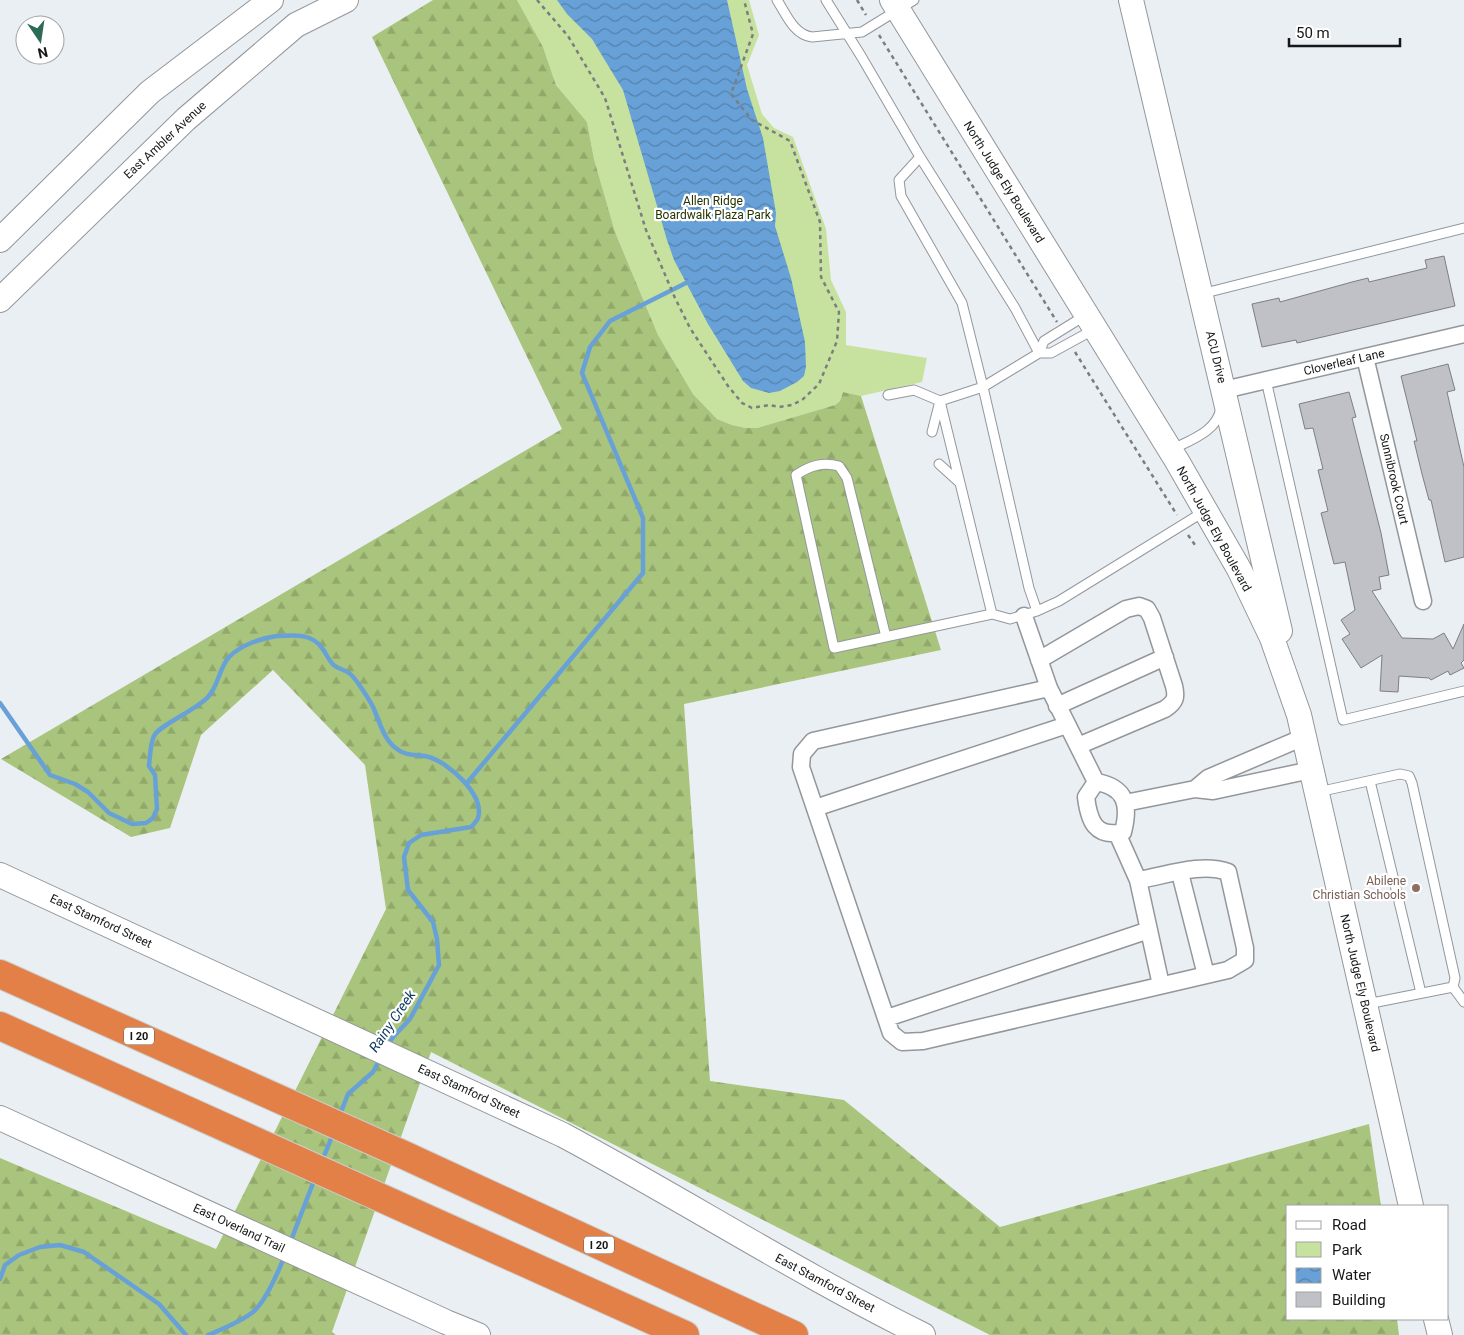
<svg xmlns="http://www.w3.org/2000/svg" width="1464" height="1335" font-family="Roboto,sans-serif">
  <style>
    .green { fill: #c7e29e }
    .forest { fill: url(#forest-firs) }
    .water { fill: url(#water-waves) }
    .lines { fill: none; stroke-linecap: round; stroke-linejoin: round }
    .stream { stroke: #68a1d8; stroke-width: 4.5 }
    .building { fill: #c0c1c7; stroke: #7e7e84 }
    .lane-casing { stroke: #93979c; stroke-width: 11 }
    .street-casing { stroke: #93979c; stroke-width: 19 }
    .secondary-casing { stroke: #93979c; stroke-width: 26 }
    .highway-casing { stroke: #ccc; stroke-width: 30 }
    .path { stroke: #7b7e81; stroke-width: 2.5; stroke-dasharray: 4 4; stroke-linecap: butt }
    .lane { stroke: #fff; stroke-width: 9 }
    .street { stroke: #fff; stroke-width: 16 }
    .secondary { stroke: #fff; stroke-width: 24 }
    .highway { stroke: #e38047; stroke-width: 28 }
    .education-dot { fill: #8d6e63; stroke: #fff; stroke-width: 2 }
    .labels { text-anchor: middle; stroke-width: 4.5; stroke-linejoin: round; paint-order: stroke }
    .shield { fill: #fff; stroke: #5b5d5d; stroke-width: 1 }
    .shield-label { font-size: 11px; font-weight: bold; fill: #151718 }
    .street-label { font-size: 12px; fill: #151718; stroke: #fff }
    .park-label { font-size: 12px; fill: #253500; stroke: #fff }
    .education-label { font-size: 12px; fill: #785e54; stroke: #fff; text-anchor: end }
    .water-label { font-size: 14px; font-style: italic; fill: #123c61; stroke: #fff }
  </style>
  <defs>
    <pattern id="forest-firs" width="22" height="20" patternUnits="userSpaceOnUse" patternTransform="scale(1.25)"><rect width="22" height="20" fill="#a9c47c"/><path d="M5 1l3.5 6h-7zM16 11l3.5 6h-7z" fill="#91a86a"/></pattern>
    <pattern id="water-waves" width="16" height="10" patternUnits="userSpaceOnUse" patternTransform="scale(1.25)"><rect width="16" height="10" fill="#68a1d8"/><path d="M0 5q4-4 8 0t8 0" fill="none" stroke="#5482ae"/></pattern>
  </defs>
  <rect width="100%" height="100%" fill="#eaeff3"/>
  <path class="green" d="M517,0H749L759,35L747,65L762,114L774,128L793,137L826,229L831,280L846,312V345L927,358L922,382L861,396L843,392L840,401L835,405L757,428H746L732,425L717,419L693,394L658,335L615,232L594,159L587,122L556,85L543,47Z"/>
  <path class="forest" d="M433,0H517L543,47L556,85L587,122L594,159L615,232L658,335L693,394L717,419L732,425L746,428H757L835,405L840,401L843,392L861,396L941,650L684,704L710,1081L844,1100L1000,1227L1369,1124L1381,1206H1288V1319H1397L1399,1335H990L431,1052L332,1332L336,1335H0V1158L216,1249L386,909L365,765L273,670L201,735L170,828L131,837L1,759L562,429L372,37Z"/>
  <path class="water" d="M557,0H727L747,89L763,138L776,213L775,226L791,278L805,342L806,367L804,376L797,382L780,391L769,393L751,388L743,381L708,324L674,260L667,240L623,90L592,39L567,14Z"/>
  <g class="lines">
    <path class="stream" d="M0,703L50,775L75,784L88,792L109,813L132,824L146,823L153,818L157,809L155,775L149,766C150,757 150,745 154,736C159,725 195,711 208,697C219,685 219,668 229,657C241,645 261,638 277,636C292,635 312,633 322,648C327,654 329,662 335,666C339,669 345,670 349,673C355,677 369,699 373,707C379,720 384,741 397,749C407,757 418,754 429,757C449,763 485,795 478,818C477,821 473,825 471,827L421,835L409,843L404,857L408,890L433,922L437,939L439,965L410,1019L393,1037L387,1046
      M466,784L643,573V518L582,373L590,347L610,321L690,281
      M339,1117L348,1094L373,1072L380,1059
      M322,1161L333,1134
      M290,1243L315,1178
      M0,1279L5,1265L19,1255L40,1247L60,1245L84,1252L159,1304L186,1335
      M208,1335C223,1329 240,1322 253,1312C266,1301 279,1270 285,1255"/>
  </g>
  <path class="building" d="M1444,256L1455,306L1297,343L1296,340L1262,347L1252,304L1279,298L1280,302L1352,282L1368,278L1369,282L1427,268L1425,260Z
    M1448,364L1455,390L1447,392L1464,467V557L1445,562L1431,500H1429L1422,474L1414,441H1417L1401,376Z
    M1349,392L1356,417L1352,418L1381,533L1389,575L1379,577L1381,589L1372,591L1402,638L1433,639L1444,633L1453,649L1464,624V660L1461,663L1464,668L1450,675L1448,671L1431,680L1429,678L1399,676L1398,692L1380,691L1382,655L1361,668L1342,639L1350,634L1341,620L1355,610L1345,562L1334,564L1321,513L1328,511L1318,470L1323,469L1313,428L1305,429L1299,404Z"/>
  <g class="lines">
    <defs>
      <path id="lane" d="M777,0C786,14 794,35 812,37L862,32L914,0
        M826,0L861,56L920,157L899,180L901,196L962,303L983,387L940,401L992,614
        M920,157L1015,308L1039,353
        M1201,294L1464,228
        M1039,353L1044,341L1086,315
        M1266,380L1343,720L1464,691
        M888,395L914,390L940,401L932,432
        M1171,450C1190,440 1217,432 1221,408
        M939,464L960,483
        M1037,611L1029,588L983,387L1039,353H1051L1093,330
        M886,637L847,478L839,466C823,462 811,465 796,475L834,648L992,614L1010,619L1037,611L1059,601L1205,511
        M1370,781L1421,993
        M1318,792L1400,774L1409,776L1412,783L1455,978L1453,987L1367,1004
        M1453,987L1464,1002"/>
      <path id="street" d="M1365,357L1423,601
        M1224,390L1464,334
        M1024,616L1049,688L1096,782L1086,797C1089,821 1095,838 1123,832C1130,805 1126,787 1096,782
        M1039,660L1126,609L1139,606L1147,609L1152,618L1174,686C1177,698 1175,702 1165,709L1078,746
        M1049,688L813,741L802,754L801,767L891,1033L902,1042L923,1041L1228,970L1245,960V948L1228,872C1201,862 1165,876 1138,880
        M1057,706L1165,657
        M1304,737L1208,778L1195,789L1213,791L1311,770
        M1125,803L1195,789
        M815,808L1067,725
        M1117,833L1138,880L1161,985
        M1180,873L1206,975
        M887,1018L1149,930"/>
      <path id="secondary" d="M892,0L1177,461L1239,569L1272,638L1299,715L1411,1206
        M1131,0L1280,631
        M0,240L150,92L271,0
        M0,300L186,119L296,25L346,0
        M0,875L563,1135C684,1200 800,1274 923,1335
        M0,1118L446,1322L478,1335
        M1436,1319L1440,1335"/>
      <path id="highway" d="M0,974L404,1155L794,1335
        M0,1026L685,1335"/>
    </defs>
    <use href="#lane" class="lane-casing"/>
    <use href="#street" class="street-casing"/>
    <use href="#secondary" class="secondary-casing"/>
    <use href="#highway" class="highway-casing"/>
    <path class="path" d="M537,0L568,36L605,98L646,230L675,298L690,328L728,386L742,403L752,408L769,405L779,407L792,405L802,400L819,384L837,341L839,312L821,277L820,222L790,141L752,120L731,94L753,34L744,0
      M857,0L866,15
      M879,35L1057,322
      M1075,352L1177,515
      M1188,535L1195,545"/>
    <use href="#lane" class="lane"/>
    <use href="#street" class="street"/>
    <use href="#secondary" class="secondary"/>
    <use href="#highway" class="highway"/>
  </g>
  <circle class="education-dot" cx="1416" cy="888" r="5"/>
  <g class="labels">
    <g class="shield">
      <rect x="124" y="1027.5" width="30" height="17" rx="4"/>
      <rect x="584" y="1236.5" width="30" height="17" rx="4"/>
    </g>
    <g class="shield-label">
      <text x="139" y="1040">I 20</text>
      <text x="599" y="1249">I 20</text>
    </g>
    <g class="street-label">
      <text transform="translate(165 140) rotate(-43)" y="4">East Ambler Avenue</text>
      <text transform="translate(1004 182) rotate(58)" y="4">North Judge Ely Boulevard</text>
      <text transform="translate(1216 357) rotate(76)" y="4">ACU Drive</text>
      <text transform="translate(1344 362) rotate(-13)" y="4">Cloverleaf Lane</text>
      <text transform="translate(1394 479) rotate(77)" y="4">Sunnibrook Court</text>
      <text transform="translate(1214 529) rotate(61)" y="4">North Judge Ely Boulevard</text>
      <text transform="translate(101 921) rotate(25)" y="4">East Stamford Street</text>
      <text transform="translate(1360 983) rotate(77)" y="4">North Judge Ely Boulevard</text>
      <text transform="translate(469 1091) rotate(25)" y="4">East Stamford Street</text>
      <text transform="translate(239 1228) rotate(25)" y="4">East Overland Trail</text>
      <text transform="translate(825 1283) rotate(28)" y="4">East Stamford Street</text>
    </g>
    <g class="park-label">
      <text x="713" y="205">Allen Ridge<tspan x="713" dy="14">Boardwalk Plaza Park</tspan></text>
    </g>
    <g class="education-label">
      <text x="1406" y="885">Abilene<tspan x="1406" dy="14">Christian Schools</tspan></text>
    </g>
    <g class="water-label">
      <text transform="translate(392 1021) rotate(-56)" y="5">Rainy Creek</text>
    </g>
  </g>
  <rect x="1286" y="1205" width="162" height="115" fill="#ffffff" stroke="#a1a2a3"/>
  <rect x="1296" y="1221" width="25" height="8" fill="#ffffff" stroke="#a1a2a3"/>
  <text x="1332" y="1230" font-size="15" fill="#151718">Road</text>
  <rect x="1296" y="1242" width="25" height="15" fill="#c7e29e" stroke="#a1a2a3"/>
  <text x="1332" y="1255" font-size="15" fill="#151718">Park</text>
  <rect x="1296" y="1268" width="25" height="15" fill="url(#water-waves)" stroke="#a1a2a3"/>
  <text x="1332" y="1280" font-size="15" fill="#151718">Water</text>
  <rect x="1296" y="1292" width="25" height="15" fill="#c0c1c7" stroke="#a1a2a3"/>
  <text x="1332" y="1305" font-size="15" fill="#151718">Building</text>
  <g transform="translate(40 40) rotate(167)"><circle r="24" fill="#ffffff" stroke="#a1a2a3"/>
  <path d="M0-4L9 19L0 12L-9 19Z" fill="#2c6b57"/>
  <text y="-8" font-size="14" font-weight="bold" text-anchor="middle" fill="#151718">N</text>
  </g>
  <path d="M1289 38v8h111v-8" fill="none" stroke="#151718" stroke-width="2.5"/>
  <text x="1296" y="38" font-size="15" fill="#151718" stroke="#ffffff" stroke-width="4" paint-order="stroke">50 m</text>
</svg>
